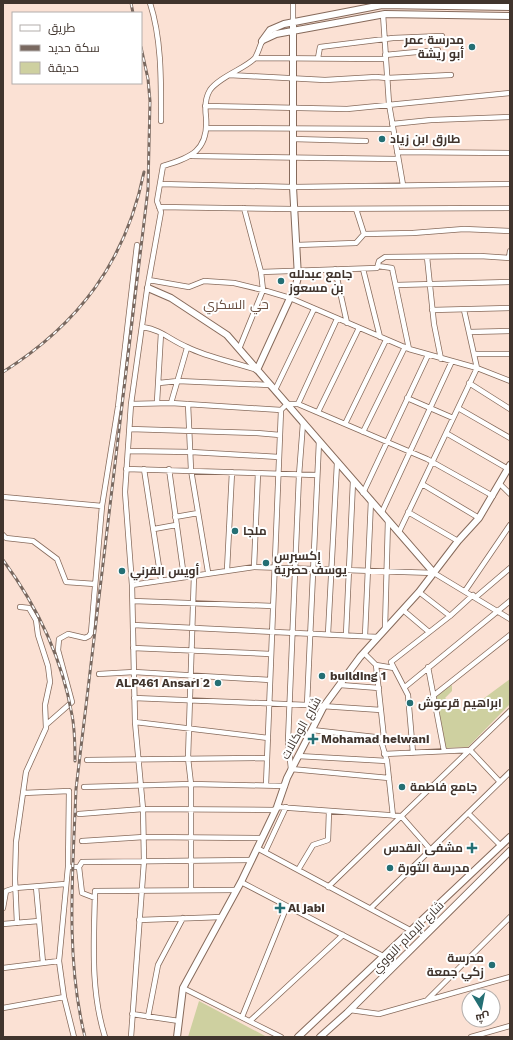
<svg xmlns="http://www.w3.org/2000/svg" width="513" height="1040" font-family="'Work Sans',Cairo,sans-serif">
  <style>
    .green { fill: #ced0a0 }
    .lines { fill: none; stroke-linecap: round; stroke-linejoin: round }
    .street-casing { stroke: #866a5b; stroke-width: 6 }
    .secondary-casing { stroke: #866a5b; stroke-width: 8 }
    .street { stroke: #fff; stroke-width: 4.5 }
    .secondary { stroke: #fff; stroke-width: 6 }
    .rail-casing { stroke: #796960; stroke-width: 3 }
    .rail { stroke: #fff; stroke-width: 1.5; stroke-dasharray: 4.5; stroke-linecap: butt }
    .poi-dot { fill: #246f74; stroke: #fff; stroke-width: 1.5 }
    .labels { text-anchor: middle; stroke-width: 4; stroke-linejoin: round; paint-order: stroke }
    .poi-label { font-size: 12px; font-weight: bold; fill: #40342d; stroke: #fff; text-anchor: start }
    .street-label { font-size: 12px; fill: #40342d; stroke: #fff }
    .neighbourhood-label { font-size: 13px; fill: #694f41; stroke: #fff }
  </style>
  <rect width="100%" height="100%" fill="#fbe1d4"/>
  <path class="green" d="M510,679V704L468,747L446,748L436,696L452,685V691L445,698L464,713Z
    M199,1001L267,1037H188Z"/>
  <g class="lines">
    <defs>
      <path id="street" d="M150,3C162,40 161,83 161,121
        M293,3V22
        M383,14L389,104L403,185
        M385,55L438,50
        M255,58L386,59
        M318,58L320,47L393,38L442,36
        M229,75L325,80L376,77L387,78L451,75
        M205,106L347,109L510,93
        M392,124L431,120L510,117
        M207,128L393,129
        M293,139L366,141
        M397,152L510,153
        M192,156L397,159
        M160,184L293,187L510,184
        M159,207L294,209L510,208
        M356,209L364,234
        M297,245L356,243L364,234L413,233L464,229L510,231
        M427,257L434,324L441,359
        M509,258L510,251
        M378,266L392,268L409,349
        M335,269L347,323
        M363,269L380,337
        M261,272L377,268L379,261L385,257L480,256L510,258
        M149,280L189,287L204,281L234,283L263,290L290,298L409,349L477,368L510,381
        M396,285L510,282
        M432,310L510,308
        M143,327C162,330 170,340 187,347C209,358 234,362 257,370
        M469,332L510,331
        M239,349L263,290L261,272L244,208
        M474,354H510
        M159,383L178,381L269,385
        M469,383L510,409
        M275,390L314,309
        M407,398L453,418
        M157,402L161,333
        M171,403L187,348
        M131,404L171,403L281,410
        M188,404L191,470L208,572
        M298,404L337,319
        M458,408L510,438
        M318,412L359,328
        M303,423L299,475L288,741L291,769L389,778
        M345,424L386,340
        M130,429L257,433L280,435
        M363,432L405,347
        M446,433L510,470
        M129,451L191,452L279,457
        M126,469L317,475
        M144,469L161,580
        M169,469L184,577
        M422,484L479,518
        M500,484L510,494
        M363,493L428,355
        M3,497L102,506
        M382,512L452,361
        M408,512L458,541
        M175,517L198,513
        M154,529L176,525
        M399,532L477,368L464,310
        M3,535L6,538L33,541L57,559L66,582L95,584
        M254,567L258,473
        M227,570L232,472
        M132,585L254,567L434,573L510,619
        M465,591L510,525
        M419,592L450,616
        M476,597L510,568
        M133,601L273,606
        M403,610L429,632
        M133,625L378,637
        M385,628L388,520
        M328,634L337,463
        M346,635L353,481
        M365,636L371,500
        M133,648L271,654
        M364,653L376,665L384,738L382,744L387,761L393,816
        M376,665L394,668L408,695L413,753
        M428,667L444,751
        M394,668L391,662L450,616L473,595
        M99,674L134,672L270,680
        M340,685L379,688
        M405,687L510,601
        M433,696L510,635
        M134,698L307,705L381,710
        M307,705L319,441
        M135,722L268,738
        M47,724L72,702L58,650L59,639L68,634L85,638L89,636L91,633L102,506L118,407L137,245
        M312,730L384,738
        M384,754L470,750L500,782
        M298,756L387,761
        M87,760L267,758
        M266,785L281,410L287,404H298L427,459L493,496
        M84,787L191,784L285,786
        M23,793L69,791L68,867L59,961L64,997L74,1037
        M277,807L401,816L430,849
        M468,813L501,846
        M79,814L143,809L276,810
        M82,841L144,837L262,838
        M257,848L410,930
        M265,852L286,807
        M68,867H79L82,862L250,860
        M79,867L82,893L95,898
        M298,870L313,845L328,840L329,811
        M241,882L383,956
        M36,887L43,963
        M328,887L510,711
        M191,890V784L188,758L194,575
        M3,908L6,891L15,888L65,884
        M371,908L510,772
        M139,920L222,917
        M17,923L15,879L16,842L26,772L46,728L45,705L50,682L48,666L38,635L36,620L29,608L20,607
        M3,924L39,921
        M3,968L59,961
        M183,988L281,1037
        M428,999L510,917
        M3,1008L64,997
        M350,1010L379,1014L510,977
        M132,1014L179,1021
        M148,1017L158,965L183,918
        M242,1017L287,906
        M250,1021L343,935
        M105,1037C90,989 94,941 95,891L236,890
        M131,1037L144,861L143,809L135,722L132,585L125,492L131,404L147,290L161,212L157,201L163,166C190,158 209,151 206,117C205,109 205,98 210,90C219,77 246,68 255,58C258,53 260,46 262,41
        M471,1037L510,1026"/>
      <path id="secondary" d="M263,40L276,34L385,14L510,16
        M262,41L270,30L284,24L382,5L510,7
        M148,288L171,298L227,335L434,573
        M257,370L296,285L298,277L293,187V22
        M177,1037L183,988L241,882L277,807L287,778L324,706L360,657L419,592L458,541L479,518L510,465
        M298,1037L510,837
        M320,1037L347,1013L510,851"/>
    </defs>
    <use href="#street" class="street-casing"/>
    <use href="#secondary" class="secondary-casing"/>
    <use href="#street" class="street"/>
    <use href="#secondary" class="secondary"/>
    <defs>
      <path id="rail" d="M131,3L133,13
        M3,372C79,324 126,261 144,172
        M3,560C37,606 62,658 72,715C75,730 75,746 75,761
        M85,1037C65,958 73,870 76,789L148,189L150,101L148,79L141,47"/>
    </defs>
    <use href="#rail" class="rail-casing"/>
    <use href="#rail" class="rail"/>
  </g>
  <g class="poi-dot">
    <circle cx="472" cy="47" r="4"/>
    <circle cx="382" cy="139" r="4"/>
    <circle cx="281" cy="281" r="4"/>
    <circle cx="235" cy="531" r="4"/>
    <circle cx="266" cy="563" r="4"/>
    <circle cx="122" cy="571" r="4"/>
    <circle cx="322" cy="676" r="4"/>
    <circle cx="218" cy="683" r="4"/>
    <circle cx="410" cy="703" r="4"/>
    <path d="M311 733h4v4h4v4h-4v4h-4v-4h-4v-4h4z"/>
    <circle cx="402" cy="787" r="4"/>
    <path d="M470 842h4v4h4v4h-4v4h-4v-4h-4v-4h4z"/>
    <circle cx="390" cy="868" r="4"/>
    <path d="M278 902h4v4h4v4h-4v4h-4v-4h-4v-4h4z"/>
    <circle cx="492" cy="965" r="4"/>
  </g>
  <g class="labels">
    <g class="poi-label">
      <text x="464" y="44" text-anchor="end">مدرسة عمر<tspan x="464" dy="14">أبو ريشة</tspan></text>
      <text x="390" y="143">طارق ابن زياد</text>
      <text x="289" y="278">جامع عبدلله<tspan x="289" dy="14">بن مسعوز</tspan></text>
      <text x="243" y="535">ملجا</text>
      <text x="274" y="560">إكسبرس<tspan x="274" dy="14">يوسف حصرية</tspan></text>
      <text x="130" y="575">أويس القرني</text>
      <text x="330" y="680">building 1</text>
      <text x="210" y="687" text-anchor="end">ALP461 Ansari 2</text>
      <text x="418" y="707">ابراهيم قرعوش</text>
      <text x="321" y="743">Mohamad helwani</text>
      <text x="410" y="791">جامع فاطمة</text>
      <text x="463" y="852" text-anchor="end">مشفى القدس</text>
      <text x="398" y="872">مدرسة الثورة</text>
      <text x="288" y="912">Al jabi</text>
      <text x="484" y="962" text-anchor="end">مدرسة<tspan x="484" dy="14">زكي جمعة</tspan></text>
    </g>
    <g class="street-label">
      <text transform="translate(301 728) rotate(-61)" y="4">شارع الوكالات</text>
      <text transform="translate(408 937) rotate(-45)" y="4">شارع الإمام النووي</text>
    </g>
    <g class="neighbourhood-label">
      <text x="236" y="309">حي السكري</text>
    </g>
  </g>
  <rect width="513" height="1040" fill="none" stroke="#40342d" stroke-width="8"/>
  <rect x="12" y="12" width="130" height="72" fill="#ffffff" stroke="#b3aeab"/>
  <rect x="20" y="25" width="20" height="6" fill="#ffffff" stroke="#b3aeab"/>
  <text x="48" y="32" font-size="12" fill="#40342d">طريق</text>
  <rect x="20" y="45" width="20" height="6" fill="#796960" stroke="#b3aeab"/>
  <text x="48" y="52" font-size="12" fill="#40342d">سكة حديد</text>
  <rect x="20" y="62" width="20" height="12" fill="#ced0a0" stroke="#b3aeab"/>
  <text x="48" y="72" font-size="12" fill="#40342d">حديقة</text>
  <g transform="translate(481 1008) rotate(170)"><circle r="19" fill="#ffffff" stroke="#b3aeab"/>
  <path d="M0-3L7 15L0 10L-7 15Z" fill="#246f74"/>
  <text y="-6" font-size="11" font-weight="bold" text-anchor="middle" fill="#40342d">ش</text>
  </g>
</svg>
